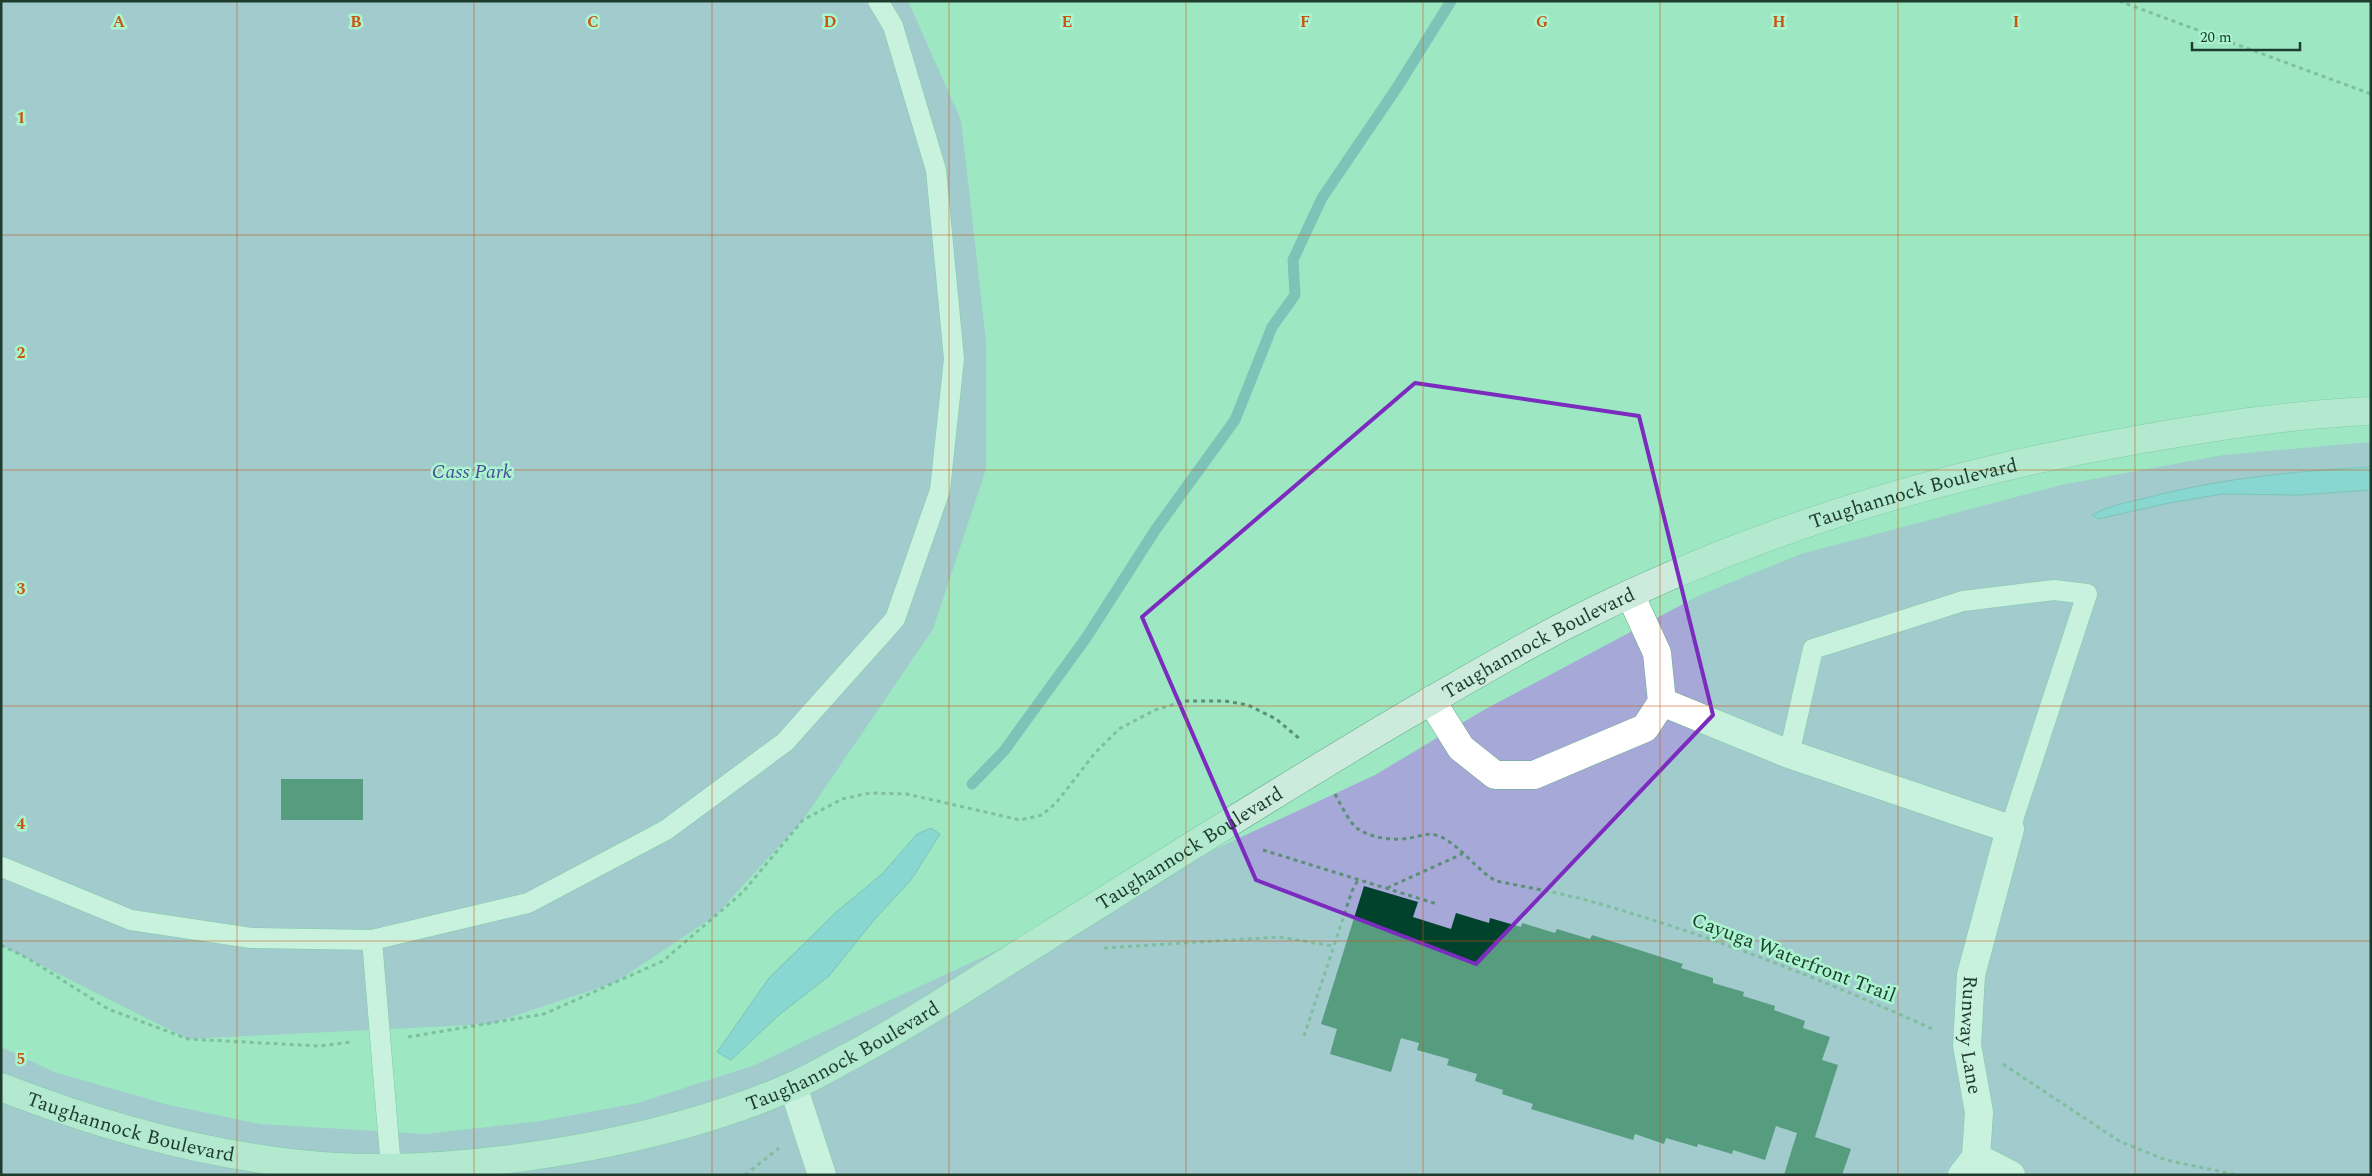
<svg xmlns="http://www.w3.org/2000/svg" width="2372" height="1176" font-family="Spectral,serif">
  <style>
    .green { fill: #a6a8d8 }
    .water { fill: #70c3e1; stroke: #579aab }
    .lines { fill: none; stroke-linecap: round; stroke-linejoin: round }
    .stream { stroke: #579aab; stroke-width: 11 }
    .building { fill: #00422b }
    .service-casing { stroke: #62ab89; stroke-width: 21 }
    .minor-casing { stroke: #62ab89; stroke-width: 29 }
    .secondary-casing { stroke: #62ab89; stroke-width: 29 }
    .path { stroke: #5b8f76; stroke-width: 3; stroke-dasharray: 4 4; stroke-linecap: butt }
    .service { stroke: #fff; stroke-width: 20 }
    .minor { stroke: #fff; stroke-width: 28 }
    .secondary { stroke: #ccebdd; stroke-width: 28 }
    .marked { fill: none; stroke: #7b2cbf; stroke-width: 4; stroke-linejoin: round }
    .grid { fill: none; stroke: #ca5511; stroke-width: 1; stroke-opacity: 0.55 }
    .labels { text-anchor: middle; stroke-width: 5; stroke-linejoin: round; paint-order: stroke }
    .park-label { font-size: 20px; font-style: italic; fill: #4f4c98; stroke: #aaf5d0 }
    .street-label { font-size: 20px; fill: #1e3c2e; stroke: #aaf5d0 }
    .grid-label { font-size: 16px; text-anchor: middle; font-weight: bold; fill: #ca5511; stroke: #aaf5d0; stroke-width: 5; stroke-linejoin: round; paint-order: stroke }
  </style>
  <rect width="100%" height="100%" fill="#9de8c3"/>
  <path class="green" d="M1,1H908L961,120L986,342V469L933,629L803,820L716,915L616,982L490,1024L188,1039L1,945Z
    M2371,442V1175H1V1047L54,1072L169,1105L260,1124L425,1134L541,1121L638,1103L755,1065L869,1010L1375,775L1482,711L1700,595L1801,554L2061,485L2223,455Z"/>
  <path class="water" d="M2371,467V490L2299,495L2222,494L2169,503L2098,519L2092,515C2110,505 2130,502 2150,497C2222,478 2297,471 2371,467Z
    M931,828L940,834L911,880L874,920L829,976L779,1015L731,1060L717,1052L769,978L835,913L882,874L917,834Z"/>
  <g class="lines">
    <path class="stream" d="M972,784L1004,751L1086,638L1156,529L1235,420L1272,327L1295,295L1293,260L1322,198L1398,86L1451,1"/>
  </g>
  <path class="building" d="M281,779H363V820H281Z
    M1364,886L1418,902L1413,917L1451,929L1456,913L1489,923L1490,918L1521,927L1522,923L1555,933L1557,929L1590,939L1592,935L1683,964L1681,968L1713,978V983L1744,992L1743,996L1775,1006L1774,1010L1805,1021L1803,1028L1830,1037L1822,1060L1838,1065L1815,1137L1851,1149L1842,1175H1784L1797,1133L1776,1126L1765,1160L1733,1150L1732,1154L1698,1144L1697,1147L1666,1138L1664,1144L1635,1134L1633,1140L1531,1109L1533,1104L1502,1094L1503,1090L1475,1081L1477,1074L1447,1065L1449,1059L1417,1050L1419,1043L1401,1038L1391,1072L1330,1054L1337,1029L1321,1024Z"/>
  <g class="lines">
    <defs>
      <path id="service" d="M1789,754L1813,649L1963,601L2054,590L2087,594L2010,829
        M2,867L131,920L251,938L372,940L528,903L666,830L785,742L895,619L940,490L954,359L936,170L893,26L878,1
        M372,940L391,1168"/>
      <g id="minor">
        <path d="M1431,700L1461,748L1495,775H1534L1645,728L1662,702L1657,653L1630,594"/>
        <path id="s1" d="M1662,702L1789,754L2010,829L1971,975L1967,1045L1979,1112L1976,1157L1962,1175"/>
        <path d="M793,1086L822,1175"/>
        <path d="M1976,1157L2011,1175"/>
      </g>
      <g id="secondary">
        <path id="s2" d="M1,1087C109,1129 221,1160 337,1167C423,1171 507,1162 592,1146C658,1133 726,1115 788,1088C808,1080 826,1069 845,1059C913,1023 977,980 1043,939C1162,865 1281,789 1403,717C1458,685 1513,652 1570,623C1751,531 1943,473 2142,439C2217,426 2294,414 2371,411"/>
      </g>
    </defs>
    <use href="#service" class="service-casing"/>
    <use href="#minor" class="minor-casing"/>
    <use href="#secondary" class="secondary-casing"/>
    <path class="path" d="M2119,1L2371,94
      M1335,794C1340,803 1350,824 1358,829C1371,838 1394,841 1410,838C1421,836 1428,832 1439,836C1459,844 1476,870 1496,881C1531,888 1567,894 1600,904C1715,937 1826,981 1935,1030
      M1263,850L1437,904
      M1387,888L1462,854
      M1,945L29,959L108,1009L188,1039L319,1046L352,1042
      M1104,948L1280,937L1333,946
      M1304,1036L1352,891L1358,880
      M408,1037L544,1014L663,961L743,892L803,820L842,799L870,793L907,794L1020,820L1042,815L1056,803L1095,753L1119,729L1155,710L1185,701H1225L1248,705L1276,719L1301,740
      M2003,1064L2119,1141L2166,1160L2237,1175
      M745,1175L779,1148"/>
    <use href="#service" class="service"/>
    <use href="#minor" class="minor"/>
    <use href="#secondary" class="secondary"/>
  </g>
  <path d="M0 0H2372V1176H0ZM1415,383L1639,416L1713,715L1476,964L1256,880L1142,617Z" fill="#9de8c3" fill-opacity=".55" fill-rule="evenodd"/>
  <path class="marked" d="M1415,383L1639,416L1713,715L1476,964L1256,880L1142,617Z"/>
  <path class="grid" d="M237,1V1175M474,1V1175M712,1V1175M949,1V1175M1186,1V1175M1423,1V1175M1660,1V1175M1898,1V1175M2135,1V1175M1,235H2371M1,470H2371M1,706H2371M1,941H2371"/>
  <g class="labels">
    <g class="park-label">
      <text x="472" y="478">Cass Park</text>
    </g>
    <g class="street-label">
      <text dy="7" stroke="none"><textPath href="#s2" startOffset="2086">Taughannock Boulevard</textPath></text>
      <text dy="7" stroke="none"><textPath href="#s2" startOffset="1681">Taughannock Boulevard</textPath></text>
      <text dy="7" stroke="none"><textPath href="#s2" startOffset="1276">Taughannock Boulevard</textPath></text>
      <text transform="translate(1794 957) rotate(21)" y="7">Cayuga Waterfront Trail</text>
      <text dy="7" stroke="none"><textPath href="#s1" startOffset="582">Runway Lane</textPath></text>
      <text dy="7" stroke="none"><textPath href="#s2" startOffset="871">Taughannock Boulevard</textPath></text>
      <text dy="7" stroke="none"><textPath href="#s2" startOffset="136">Taughannock Boulevard</textPath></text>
    </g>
  </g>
  <g class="grid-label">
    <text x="119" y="27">A</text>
    <text x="356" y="27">B</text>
    <text x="593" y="27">C</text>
    <text x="830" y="27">D</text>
    <text x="1067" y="27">E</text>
    <text x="1305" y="27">F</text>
    <text x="1542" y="27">G</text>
    <text x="1779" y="27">H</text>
    <text x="2016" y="27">I</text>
    <text x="21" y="123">1</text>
    <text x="21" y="358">2</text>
    <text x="21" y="594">3</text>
    <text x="21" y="829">4</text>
    <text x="21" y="1064">5</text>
  </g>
  <rect width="2372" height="1176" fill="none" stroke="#1e3c2e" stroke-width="5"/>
  <path d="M2192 42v8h108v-8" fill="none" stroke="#1e3c2e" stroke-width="2.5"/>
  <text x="2200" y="42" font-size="15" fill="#1e3c2e" stroke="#aaf5d0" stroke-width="4" paint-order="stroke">20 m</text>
</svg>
